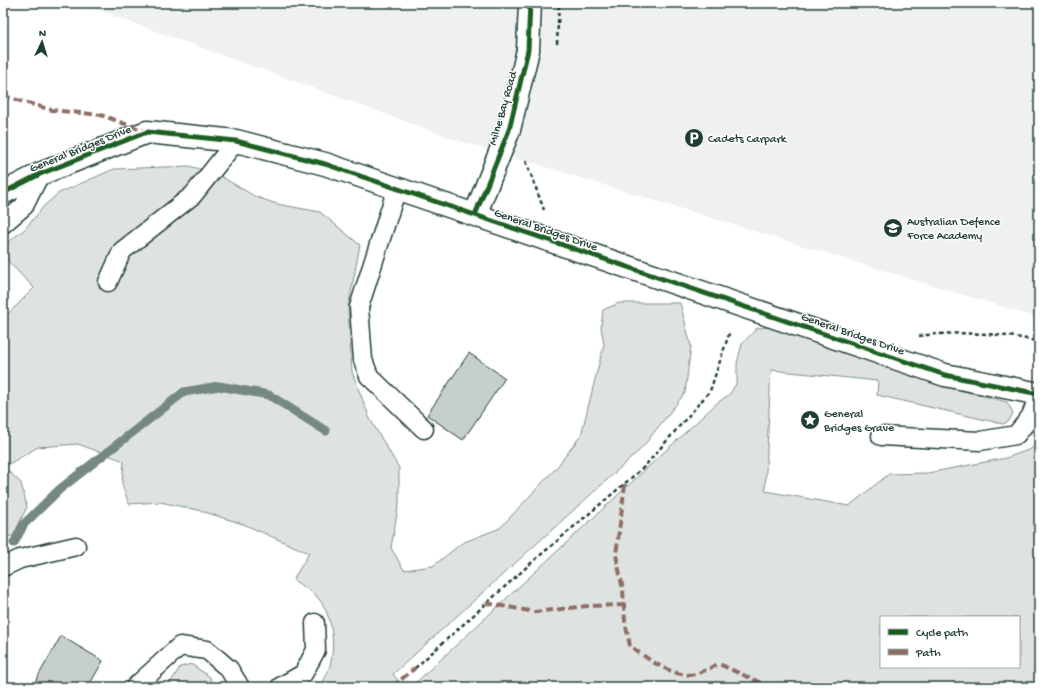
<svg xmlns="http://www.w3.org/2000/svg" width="1042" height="690" font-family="'Gochi Hand',sans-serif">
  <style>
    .built { fill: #eef1f0 }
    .green { fill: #dee3e2; stroke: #7e908b; fill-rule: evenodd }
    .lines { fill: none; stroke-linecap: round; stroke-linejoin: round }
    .stream { stroke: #758883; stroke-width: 9 }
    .building { fill: #c7cfcc; stroke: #1f3d34 }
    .lane-casing { stroke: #1f3d34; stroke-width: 21 }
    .street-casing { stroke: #1f3d34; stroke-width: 25 }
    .path { stroke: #1f3d34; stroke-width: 2.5; stroke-dasharray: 4 3; stroke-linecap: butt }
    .lane { stroke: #fff; stroke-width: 18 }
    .street { stroke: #fff; stroke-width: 22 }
    .quiet { stroke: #8d6e63; stroke-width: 4; stroke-dasharray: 8 4; stroke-linecap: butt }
    .cycleway-casing { stroke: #fff; stroke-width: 8 }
    .cycleway { stroke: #1b5e20; stroke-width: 5 }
    .labels { text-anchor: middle; stroke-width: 3; stroke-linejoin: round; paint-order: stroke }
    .street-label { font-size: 12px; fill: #1f3d34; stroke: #fff }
    .poi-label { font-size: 12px; fill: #1f3d34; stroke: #fff; text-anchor: start }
  </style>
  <rect width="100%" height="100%" fill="#fff"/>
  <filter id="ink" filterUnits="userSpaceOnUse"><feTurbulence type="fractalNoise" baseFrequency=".025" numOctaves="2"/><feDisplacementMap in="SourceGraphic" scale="8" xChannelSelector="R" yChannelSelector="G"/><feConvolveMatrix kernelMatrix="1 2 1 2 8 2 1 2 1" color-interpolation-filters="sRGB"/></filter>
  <g filter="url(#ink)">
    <path class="built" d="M78,3H1039V318L454,139Z"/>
    <path class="green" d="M189,166L215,173L256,197L277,204L320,212L360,245L348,308L352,372L370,419L399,468V502L391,548L404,570L433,566L462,543L500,528L557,467L581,435L604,344L601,328L603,310L619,303H680L691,346L685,393L641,449L393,674L404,687H318C339,668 336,618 318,598C312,591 301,585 293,580L309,553L243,524L198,510L160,502L129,504L122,485L124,461L78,444L38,447L4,467L21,483L27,507L13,536L3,537V319L34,288L3,256V246L25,229L45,205L59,193L114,169Z
      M771,327L936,384L1007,402L1013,413L1009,421L1003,424L877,395L878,381L771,370L765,491L849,506L889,474L928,473L1006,458L1031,449L1039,440V687H411L717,403L730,394L737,382V363L742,344L757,328ZM881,617H1019V667H881Z
      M191,664L210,677L213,687H168L180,667Z"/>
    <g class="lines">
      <path class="stream" d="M14,543L24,524L60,489L184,392L219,386L269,395L326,431"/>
    </g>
    <path class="building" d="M469,353L505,378L463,440L427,415Z
      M61,636L103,661L88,687H32Z"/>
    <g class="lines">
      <defs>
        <path id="lane" d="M397,188L359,307L363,360L369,376L424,429
          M3,224L24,206L40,174
          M108,282L122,251L193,195L236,141
          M881,436L980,441L1016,435L1031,416L1039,395
          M3,567L20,559L76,546
          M135,687L180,646L207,650L229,669L240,687
          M280,687L303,674L316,650L315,623"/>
        <path id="street" d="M3,193L40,174L147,132L236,141L325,164L945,375L1039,394
          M475,215L509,130L528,50L530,3"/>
      </defs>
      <use href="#lane" class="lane-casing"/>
      <use href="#street" class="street-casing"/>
      <path class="path" d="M557,44L559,3
        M526,161L544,210
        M919,336C950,331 1009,333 1039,342
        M415,668L530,564L644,467L710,391L730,331"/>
      <use href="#lane" class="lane"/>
      <use href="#street" class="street"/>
      <path class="quiet" d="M3,96L52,110L101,115L147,132
        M625,484L616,555L623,590L625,621L630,646C646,658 675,679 695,674C703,672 711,667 719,664L770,687
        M486,603L535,612L587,606L624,605
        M392,687L415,668"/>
      <defs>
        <path id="cycleway" d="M3,193L40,174L147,132L236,141L325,164L945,375L1039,394
          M475,215L509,130L528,50L530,3"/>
      </defs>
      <use href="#cycleway" class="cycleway-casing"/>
      <use href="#cycleway" class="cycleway"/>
    </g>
  </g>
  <defs>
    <symbol id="parking-disc" viewBox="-11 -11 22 22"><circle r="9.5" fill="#1f3d34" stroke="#fff"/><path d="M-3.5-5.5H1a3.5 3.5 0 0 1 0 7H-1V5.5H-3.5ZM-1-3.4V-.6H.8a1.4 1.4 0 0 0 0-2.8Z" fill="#fff"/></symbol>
    <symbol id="university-disc" viewBox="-11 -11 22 22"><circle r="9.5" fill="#1f3d34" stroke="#fff"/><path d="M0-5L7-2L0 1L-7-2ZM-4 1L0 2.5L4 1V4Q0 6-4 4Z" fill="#fff"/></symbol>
    <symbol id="sight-disc" viewBox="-11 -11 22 22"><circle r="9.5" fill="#1f3d34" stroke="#fff"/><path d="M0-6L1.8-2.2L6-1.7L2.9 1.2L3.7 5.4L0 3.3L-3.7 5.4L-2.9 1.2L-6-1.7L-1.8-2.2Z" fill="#fff"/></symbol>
  </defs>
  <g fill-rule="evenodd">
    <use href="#parking-disc" x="683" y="127" width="22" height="22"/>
    <use href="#university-disc" x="882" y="217" width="22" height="22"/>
    <use href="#sight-disc" x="799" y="409" width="22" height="22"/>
  </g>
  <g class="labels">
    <g class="street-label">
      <text transform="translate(502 108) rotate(-74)" y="4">Milne Bay Road</text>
      <text transform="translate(80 148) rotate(-22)" y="4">General Bridges Drive</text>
      <text transform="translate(546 229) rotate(19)" y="4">General Bridges Drive</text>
      <text transform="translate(853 333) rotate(19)" y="4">General Bridges Drive</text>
    </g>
    <g class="poi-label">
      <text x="708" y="142">Cadets Carpark</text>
      <text x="907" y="225">Australian Defence<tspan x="907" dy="14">Force Academy</tspan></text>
      <text x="824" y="417">General<tspan x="824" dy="14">Bridges Grave</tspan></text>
    </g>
  </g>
  <rect width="1042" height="690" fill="none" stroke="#fff" stroke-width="16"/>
  <rect x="8" y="8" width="1026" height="674" fill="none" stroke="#1f3d34" stroke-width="1.5" filter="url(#ink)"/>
  <rect x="880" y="616" width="140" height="52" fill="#ffffff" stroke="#a5b1ae"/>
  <rect x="888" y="629" width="20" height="6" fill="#1b5e20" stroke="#a5b1ae"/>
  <text x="916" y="636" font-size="12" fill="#1f3d34">Cycle path</text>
  <rect x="888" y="649" width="20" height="6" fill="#8d6e63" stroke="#a5b1ae"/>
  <text x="916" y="656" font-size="12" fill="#1f3d34">Path</text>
  <g transform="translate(42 42) rotate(4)" stroke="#ffffff" stroke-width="3" paint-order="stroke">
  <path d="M0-3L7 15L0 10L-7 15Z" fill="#1f3d34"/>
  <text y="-6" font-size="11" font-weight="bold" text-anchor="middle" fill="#1f3d34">N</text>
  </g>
</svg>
